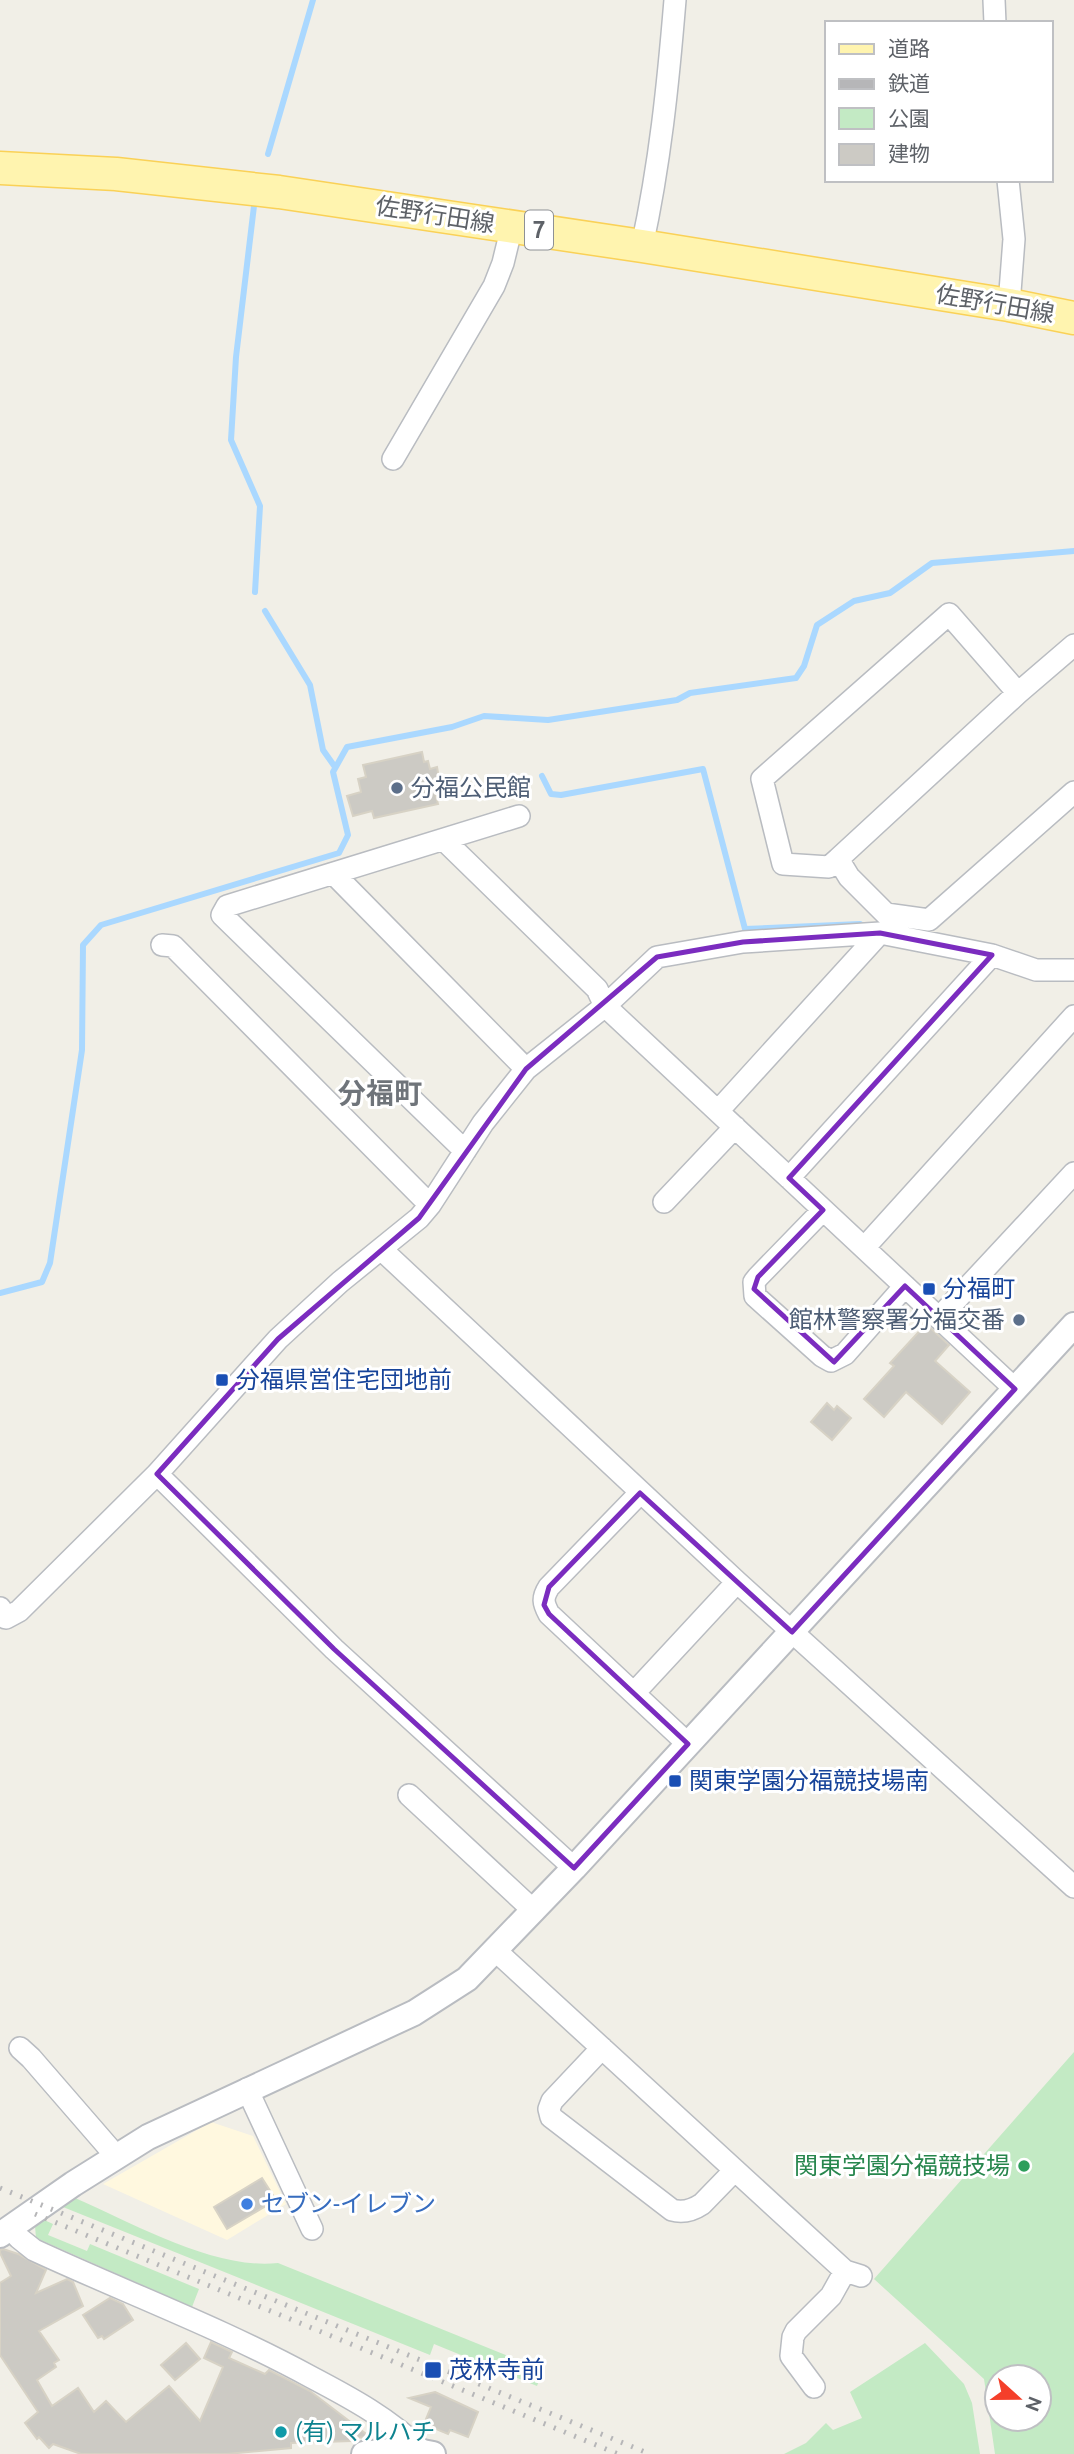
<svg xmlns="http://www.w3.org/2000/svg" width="1074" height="2454" font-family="Ubuntu,'Noto Sans JP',sans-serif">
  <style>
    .commercial { fill: #fff8df }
    .green { fill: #c3eac4; fill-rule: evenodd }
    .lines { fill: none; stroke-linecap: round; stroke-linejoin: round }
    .stream { stroke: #aad8ff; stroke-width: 6 }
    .building { fill: #cccac4; stroke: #d7d2c5; stroke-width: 2 }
    .minor-casing { stroke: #b9bcc1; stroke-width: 24 }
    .tertiary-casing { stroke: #b9bcc1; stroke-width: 28 }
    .primary-casing { stroke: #fad157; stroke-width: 35 }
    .minor { stroke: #fff; stroke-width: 21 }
    .tertiary { stroke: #fff; stroke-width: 24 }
    .primary { stroke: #fff4af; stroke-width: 32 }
    .rail { stroke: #b6b6b8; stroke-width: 5; stroke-dasharray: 2 9; stroke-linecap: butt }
    .marked { fill: none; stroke: #7b2cbf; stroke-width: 5; stroke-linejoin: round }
    .service-dot { fill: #5c6f8a; stroke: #fff; stroke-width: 2.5 }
    .transit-dot { fill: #1a4fb4; stroke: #fff; stroke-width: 2.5 }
    .leisure-dot { fill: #2e9e5b; stroke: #fff; stroke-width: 2.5 }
    .shop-dot { fill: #3f7fe0; stroke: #fff; stroke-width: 2.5 }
    .culture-dot { fill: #0f9aa8; stroke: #fff; stroke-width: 2.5 }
    .labels { text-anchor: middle; stroke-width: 6; stroke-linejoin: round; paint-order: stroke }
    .shield { fill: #fff; stroke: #8e9195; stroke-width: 2 }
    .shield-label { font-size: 23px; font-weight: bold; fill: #5e6268 }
    .street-label { font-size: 24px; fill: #5e6268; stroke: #fff }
    .service-label { font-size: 24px; fill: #4e5e75; stroke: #fff; text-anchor: start }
    .transit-label { font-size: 24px; fill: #164399; stroke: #fff; text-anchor: start }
    .leisure-label { font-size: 24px; fill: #27864d; stroke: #fff; text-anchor: end }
    .shop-label { font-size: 24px; fill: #366cbe; stroke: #fff; text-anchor: start }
    .culture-label { font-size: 24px; fill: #0d838f; stroke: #fff; text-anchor: start }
    .quarter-label { font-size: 28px; font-weight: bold; fill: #6f747a; stroke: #fff }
  </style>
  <rect width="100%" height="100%" fill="#f1efe7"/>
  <path class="commercial" d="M211,2122L253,2136L286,2204L227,2240L103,2184Z"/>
  <path class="green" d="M1074,2052V2454H995L984,2379L874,2279ZM997,2377H1039V2419H997Z
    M75,2198C135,2224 214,2270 278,2263L543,2370L537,2386L434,2344L430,2355L63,2207Z
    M42,2219L53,2224L48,2235L87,2251L90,2244L199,2289L192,2307L36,2238L35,2226Z
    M925,2343L964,2384L972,2403L980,2454H784L806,2443L826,2423L833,2430L862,2418L850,2392Z"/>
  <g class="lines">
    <path class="stream" d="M268,154L313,0
      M254,206L236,357L231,440L260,506L255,592
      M265,611L310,685L323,750L335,767
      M542,776L551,794L561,795L703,769L745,929L860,924
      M0,1293L42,1282L50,1263L82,1050L83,945L101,925L339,853L348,835L333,772L347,747L452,727L484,716L548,720L677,700L690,693L796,678L804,666L817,625L854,601L890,593L932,563L1074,551"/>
  </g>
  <path class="building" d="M422,752L424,762L428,761L430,769L437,767L440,783L433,785L438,804L374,818L372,811L353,816L347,796L361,792L358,779L366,777L363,765Z
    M926,1324L949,1345L935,1361L970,1392L942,1424L906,1392L884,1417L864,1399L894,1366L890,1363Z
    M827,1403L834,1410L837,1406L851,1418L832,1440L811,1422Z
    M262,2178L276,2200L227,2229L214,2207Z
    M3,2249L18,2254L46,2270L36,2293L67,2279L73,2282L83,2306L39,2331L59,2360L54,2363L56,2367L37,2380L52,2406L78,2388L94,2412L106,2401L126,2422L169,2386L200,2421L223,2367L204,2358L211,2342L232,2352L229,2358L265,2374L269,2370L310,2391L370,2437L351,2438V2441L291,2443V2448L227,2454H81L53,2444L49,2448L39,2437L37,2439L25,2423L38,2412L0,2355V2283L11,2276L0,2253V2250Z
    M110,2298L123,2304L133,2320L104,2339L102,2336L98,2338L83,2315Z
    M186,2343L200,2359L175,2380L161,2365Z
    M435,2392L478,2412L468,2437L450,2430L448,2434L424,2424L431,2407L409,2398Z"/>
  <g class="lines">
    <defs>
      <path id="minor" d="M994,0L995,23
        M1008,180L1014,239L1009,305
        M642,246C660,163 668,85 675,0
        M393,459L494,286L503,263L512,226
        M1074,645L1018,693L949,614L762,779L783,864L829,867L838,859L849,877L886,914L929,920L1074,792
        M444,840L597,989L605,1006L1015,1389
        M838,859L1018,693
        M334,874L526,1069
        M162,945L173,946L430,1205
        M718,1111L880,933
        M465,1151L222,915L227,906L519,816
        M789,1178L992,955
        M664,1202L735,1127
        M823,1210L758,1277L754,1282L755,1296L822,1356L831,1361L845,1354L905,1286
        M864,1248L1074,1016
        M381,1249L737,1582L1074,1887
        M939,1318L1074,1173
        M157,1474L334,1649L574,1868
        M640,1493L549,1587C542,1598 543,1603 549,1614L688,1744
        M0,1608L6,1618L19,1611L157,1474L278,1339L340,1282L419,1218L430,1205L483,1123L526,1069L605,1006L657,957L743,942L880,933L992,955L1036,970H1074
        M634,1693L737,1582
        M409,1795L534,1911
        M496,1951L845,2271L861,2276
        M20,2048L31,2058L116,2156
        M602,2048L552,2101L549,2109L551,2117L672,2210C682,2213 693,2210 702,2204L735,2170
        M247,2089L312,2229
        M10,2228L19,2238L34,2250C127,2293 221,2328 311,2377C351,2398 390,2419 422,2451
        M814,2387L791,2356L793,2337L796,2331L831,2296L845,2271"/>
      <path id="tertiary" d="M0,2235L73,2184L148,2137L414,2013L467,1979L574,1868L1074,1325
        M364,2454L407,2449L433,2454"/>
      <path id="primary" d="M0,168L116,174L279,192L642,246L1009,305L1074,318"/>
    </defs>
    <use href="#minor" class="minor-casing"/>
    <use href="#tertiary" class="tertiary-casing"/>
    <use href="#primary" class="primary-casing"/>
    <use href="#minor" class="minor"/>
    <use href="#tertiary" class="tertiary"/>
    <use href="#primary" class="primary"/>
    <path class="rail" d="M0,2188L650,2454
      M35,2214L618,2454"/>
  </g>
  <path class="marked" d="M880,933L992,955L789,1178L823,1210L758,1277L754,1289L834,1362L905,1286L1015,1389L792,1632L640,1493L549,1587L544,1605L549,1614L688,1744L574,1868L334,1649L157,1474L278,1339L419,1218L526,1069L657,957L743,942Z"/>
  <g class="service-dot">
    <circle cx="397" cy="788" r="7"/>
    <circle cx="1019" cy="1320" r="7"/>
  </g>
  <g class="transit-dot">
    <rect x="922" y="1282" width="14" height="14" rx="3.5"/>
    <rect x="215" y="1373" width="14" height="14" rx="3.5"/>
    <rect x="668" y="1774" width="14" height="14" rx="3.5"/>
    <rect x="424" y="2361" width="18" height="18" rx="3.5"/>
  </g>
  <circle class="leisure-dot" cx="1024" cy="2166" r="7"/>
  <circle class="shop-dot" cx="247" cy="2204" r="7"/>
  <circle class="culture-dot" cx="281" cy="2432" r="7"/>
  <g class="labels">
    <rect class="shield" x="525" y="210.5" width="28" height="39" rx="5"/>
    <g class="shield-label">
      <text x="539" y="238">7</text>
    </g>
    <g class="street-label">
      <text transform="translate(435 215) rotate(9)" y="8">佐野行田線</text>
      <text transform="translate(995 304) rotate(10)" y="8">佐野行田線</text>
    </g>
    <g class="service-label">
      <text x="411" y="796">分福公民館</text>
      <text x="1005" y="1328" text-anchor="end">館林警察署分福交番</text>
    </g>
    <g class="transit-label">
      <text x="943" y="1297">分福町</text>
      <text x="236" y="1388">分福県営住宅団地前</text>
      <text x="689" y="1789">関東学園分福競技場南</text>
      <text x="449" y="2378">茂林寺前</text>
    </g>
    <g class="leisure-label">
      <text x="1010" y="2174">関東学園分福競技場</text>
    </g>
    <g class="shop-label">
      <text x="261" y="2212">セブン-イレブン</text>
    </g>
    <g class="culture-label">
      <text x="295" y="2440">(有) マルハチ</text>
    </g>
    <g class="quarter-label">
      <text x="380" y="1103">分福町</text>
    </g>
  </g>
  <rect x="825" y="21" width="228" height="161" fill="#ffffff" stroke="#bfc0c3" stroke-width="2"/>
  <rect x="839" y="44" width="35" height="10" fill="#fff4af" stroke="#bfc0c3" stroke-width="2"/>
  <text x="888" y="56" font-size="21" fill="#5e6268">道路</text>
  <rect x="839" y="79" width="35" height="10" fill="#b6b6b8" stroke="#bfc0c3" stroke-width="2"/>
  <text x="888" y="91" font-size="21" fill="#5e6268">鉄道</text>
  <rect x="839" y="108" width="35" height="21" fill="#c3eac4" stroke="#bfc0c3" stroke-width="2"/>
  <text x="888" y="126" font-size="21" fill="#5e6268">公園</text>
  <rect x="839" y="144" width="35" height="21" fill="#cccac4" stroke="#bfc0c3" stroke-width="2"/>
  <text x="888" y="161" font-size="21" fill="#5e6268">建物</text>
  <g transform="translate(1018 2398) rotate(111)"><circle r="33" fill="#ffffff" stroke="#bfc0c3" stroke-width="2"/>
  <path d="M0-5L12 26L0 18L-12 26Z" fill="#f43f2a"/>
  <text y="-10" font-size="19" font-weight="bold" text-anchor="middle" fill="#5e6268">N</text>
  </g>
</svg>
